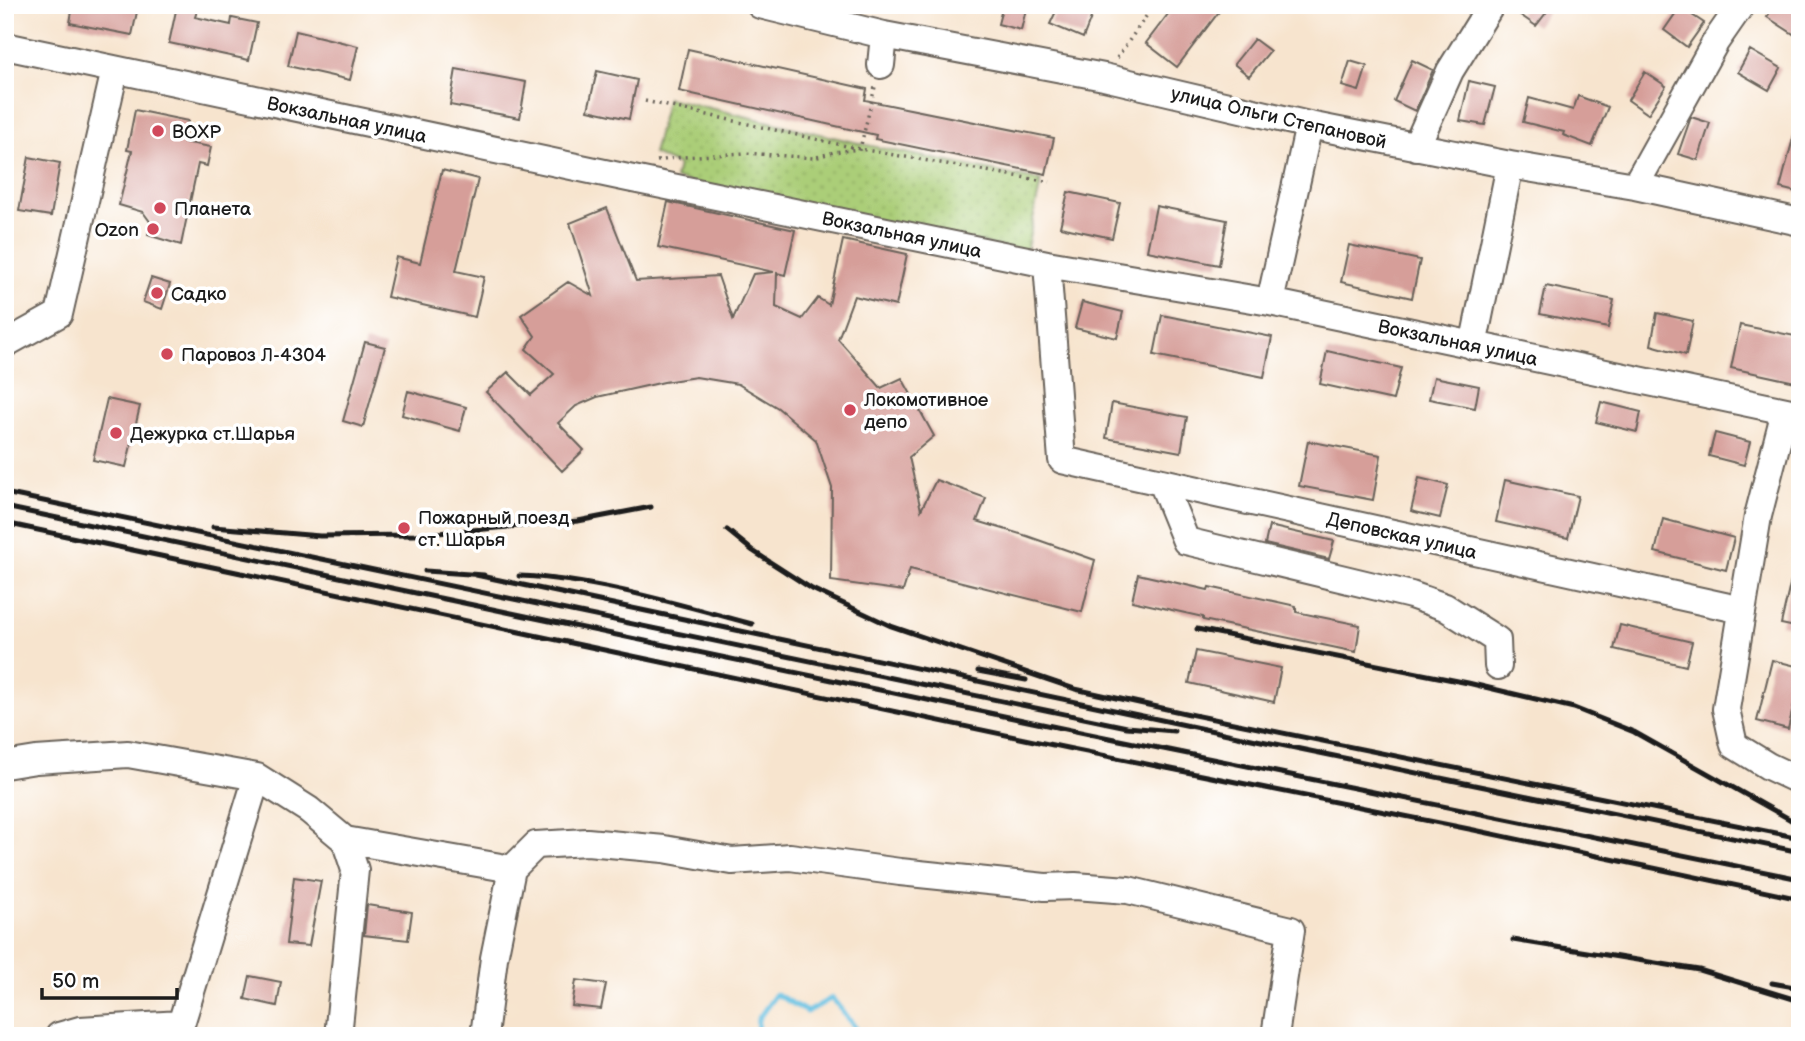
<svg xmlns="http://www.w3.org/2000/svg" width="1805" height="1041" font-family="'Balsamiq Sans',sans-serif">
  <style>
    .grass { fill: url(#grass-dots); stroke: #64754a; stroke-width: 2 }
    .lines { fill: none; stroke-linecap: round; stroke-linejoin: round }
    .stream { stroke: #63c0e1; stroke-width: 5 }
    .building { fill: #d69e99 }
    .minor-casing { stroke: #69625a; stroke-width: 30 }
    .path { stroke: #69625a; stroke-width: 3.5; stroke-dasharray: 2 5; stroke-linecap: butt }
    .minor { stroke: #fff; stroke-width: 26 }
    .rail { stroke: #1c1c1c; stroke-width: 5 }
    .poi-dot { fill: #d1495b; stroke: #fff; stroke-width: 2.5 }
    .labels { text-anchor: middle; stroke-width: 7; stroke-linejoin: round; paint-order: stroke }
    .street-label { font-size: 19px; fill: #1c1c1c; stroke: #fff }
    .poi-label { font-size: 19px; fill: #1c1c1c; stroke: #fff; text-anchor: start }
  </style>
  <defs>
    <pattern id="grass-dots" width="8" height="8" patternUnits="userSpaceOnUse" patternTransform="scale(1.75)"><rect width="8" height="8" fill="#abce78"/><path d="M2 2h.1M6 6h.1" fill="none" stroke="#93b067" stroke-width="1.8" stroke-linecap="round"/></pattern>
  </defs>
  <rect width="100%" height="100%" fill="#fff"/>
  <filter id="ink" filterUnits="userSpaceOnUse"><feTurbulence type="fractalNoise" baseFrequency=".0143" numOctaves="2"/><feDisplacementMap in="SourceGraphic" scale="14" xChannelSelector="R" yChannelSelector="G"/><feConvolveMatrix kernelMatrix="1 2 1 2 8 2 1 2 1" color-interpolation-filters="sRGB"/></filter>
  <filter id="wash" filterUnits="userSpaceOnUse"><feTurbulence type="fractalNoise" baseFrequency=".00686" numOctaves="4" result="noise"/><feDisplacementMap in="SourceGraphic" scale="28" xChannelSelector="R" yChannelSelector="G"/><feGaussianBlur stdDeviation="1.57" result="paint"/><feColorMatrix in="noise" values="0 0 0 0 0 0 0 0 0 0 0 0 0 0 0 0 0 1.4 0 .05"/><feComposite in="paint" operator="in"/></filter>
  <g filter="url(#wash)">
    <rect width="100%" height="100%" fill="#f7e4ce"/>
    <path class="grass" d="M667,98L871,146L1041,181L1026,252L675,179L678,165L653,154Z"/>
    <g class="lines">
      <path class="stream" d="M757,1036L758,1019L776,994L807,1012L832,998L862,1036"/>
    </g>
    <g id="blocks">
      <path class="building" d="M73,5H129L138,7L132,35L70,23Z
        M1003,5H1027L1021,30L998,24Z
        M1059,5H1071L1092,15L1083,38L1050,24Z
        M1175,5H1224L1177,67L1146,43Z
        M1525,5H1552L1536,26L1519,14Z
        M1775,5H1791L1800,11V27L1795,35L1767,17Z
        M177,6L197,11L195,17L231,25L232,18L257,23L249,60L169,43Z
        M1680,7L1704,23L1687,47L1664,30Z
        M296,31L358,46L350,80L288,66Z
        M1254,39L1270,51L1249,76L1234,64Z
        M688,49L867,89L865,100L1054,138L1046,174L875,139L876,135L679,91Z
        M1750,50L1781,68L1769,90L1738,72Z
        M1412,60L1433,70L1415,111L1394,101Z
        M1350,61L1367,66L1359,91L1342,86Z
        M456,69L526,82L520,118L450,105Z
        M597,71L637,80L629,119L588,110Z
        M1645,72L1666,86L1648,114L1628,100Z
        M1469,81L1495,87L1485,125L1460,121Z
        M1578,96L1608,107L1592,146L1563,135L1564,132L1523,122L1529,98L1573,110Z
        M135,110L188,121L183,142L211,147L207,166L198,164L181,245L148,235L151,223L143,212L119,205L132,151L127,150Z
        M1691,117L1710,123L1698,160L1678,154Z
        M1795,131H1800V193L1780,188Z
        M29,157L60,163L51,216L19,211Z
        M442,170L478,179L456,271L484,277L475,317L387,297L396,257L420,263Z
        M1068,192L1120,203L1112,238L1060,227Z
        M668,202L795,230L785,275L777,273L776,307L802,319L818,298L829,305L843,240L907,254L896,306L854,296L838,339L881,388L902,378L934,436L909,457L921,510L936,480L986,498L977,521L1027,536L1095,560L1082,612L910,569L903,591L831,581L832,488L816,440L778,408L738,384L696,377L664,382L597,397L576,406L558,423L584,450L562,471L486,392L508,372L531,395L554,374L526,349L535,336L521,315L568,282L593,296L570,223L607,208L636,281L718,276L733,319L753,274L774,272L658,247Z
        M1156,206L1227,220L1219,265L1147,251Z
        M1349,245L1420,260L1412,298L1341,282Z
        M151,278L170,284L162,309L143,302Z
        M1546,286L1614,300L1608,328L1540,314Z
        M1082,302L1123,312L1117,338L1075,328Z
        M1657,313L1693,321L1686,355L1651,345Z
        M1162,315L1272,337L1264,377L1154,355Z
        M1740,325L1800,337V383L1731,368Z
        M365,342L385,347L363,427L343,421Z
        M1327,351L1401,368L1393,400L1320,384Z
        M1434,377L1479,386L1475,408L1429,399Z
        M408,391L466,407L460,431L402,415Z
        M107,399L140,406L126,467L93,460Z
        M1601,402L1641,412L1637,432L1596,422Z
        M1112,403L1187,417L1181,452L1106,438Z
        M1715,433L1750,442L1744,465L1709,456Z
        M1308,441L1381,455L1373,500L1299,486Z
        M1419,478L1448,485L1440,518L1411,511Z
        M1505,480L1578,496L1568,538L1496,522Z
        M1663,519L1734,538L1726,570L1655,552Z
        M1269,526L1334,541L1329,559L1265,544Z
        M1794,567L1800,568V628L1781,624Z
        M1138,574L1208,590L1209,587L1296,606V612L1360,625L1356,652L1203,620V617L1132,601Z
        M1620,625L1692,642L1686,666L1614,649Z
        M1196,651L1281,668L1274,702L1189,683Z
        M1772,660L1800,667V679L1788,729L1757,721Z
        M294,877L321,881L309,946L286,944Z
        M367,905L412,912L408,940L364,935Z
        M250,976L281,982L277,1006L245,999Z
        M576,980L606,984L601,1009L572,1006Z"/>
    </g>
  </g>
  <g filter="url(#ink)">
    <use href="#blocks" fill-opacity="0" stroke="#69625a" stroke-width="2"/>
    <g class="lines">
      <defs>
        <path id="minor" d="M760,5L884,35L1104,77L1309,125L1510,165L1635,186L1800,222
          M5,46L628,178L1047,264L1270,302L1800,414
          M881,65L884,35
          M1416,147L1450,71L1491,5
          M1635,186L1716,41L1741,5
          M1047,264L1062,460L1742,610
          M1270,302L1309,125
          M5,344L59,314L115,70
          M1473,346L1510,165
          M1785,411L1758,516L1726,709L1734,745L1768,766L1800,781
          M1162,482L1186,541L1411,595L1445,607L1497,640L1498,666
          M5,765L36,760L128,754L257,777L309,810L345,840L512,869
          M512,869L536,845L587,842L664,849L732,861L790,857L900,872L1045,887L1075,886L1128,890L1291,930L1275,1036
          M59,1036L80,1030L181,1024L257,777
          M338,1036L355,870L345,840
          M484,1036L494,958L512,869"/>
      </defs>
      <use href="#minor" class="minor-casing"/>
      <path class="path" d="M1117,58L1154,5
        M645,101L860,149L1050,182
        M657,161L683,157L745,153L814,158L834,152L860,149L876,83"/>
      <use href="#minor" class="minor"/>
      <path class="rail" d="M5,493L1127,727L1174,731
        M5,507L1085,733L1800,879
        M5,523L1067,748L1474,830L1800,899
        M213,527L320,536L414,535L578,521L651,507
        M727,530L753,551L812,589L891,626L1075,689L1194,715L1800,838
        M425,571L484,575
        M476,575L1242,737L1800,852
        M519,576C595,579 678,604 752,624
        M1197,629L1468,683L1574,708L1634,732L1800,825
        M978,671L1026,680
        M1513,940L1699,970L1800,1001
        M1772,983L1800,988"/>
    </g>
  </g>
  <g class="poi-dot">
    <circle cx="158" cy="131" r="7"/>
    <circle cx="160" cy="208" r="7"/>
    <circle cx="153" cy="229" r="7"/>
    <circle cx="157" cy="293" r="7"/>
    <circle cx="167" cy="354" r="7"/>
    <circle cx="850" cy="410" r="7"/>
    <circle cx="116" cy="433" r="7"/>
    <circle cx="404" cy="528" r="7"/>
  </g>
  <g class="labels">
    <g class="street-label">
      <text transform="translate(1279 117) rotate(13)" y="7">улица Ольги Степановой</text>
      <text transform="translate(347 119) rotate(12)" y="7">Вокзальная улица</text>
      <text transform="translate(902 234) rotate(12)" y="7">Вокзальная улица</text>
      <text transform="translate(1458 342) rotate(12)" y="7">Вокзальная улица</text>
      <text transform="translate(1402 535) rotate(13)" y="7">Деповская улица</text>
    </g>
    <g class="poi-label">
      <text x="172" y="138">ВОХР</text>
      <text x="174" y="215">Планета</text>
      <text x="139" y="236" text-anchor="end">Ozon</text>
      <text x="171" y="300">Садко</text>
      <text x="181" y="361">Паровоз Л-4304</text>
      <text x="864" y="406">Локомотивное<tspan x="864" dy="22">депо</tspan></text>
      <text x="130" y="440">Дежурка ст.Шарья</text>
      <text x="418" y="524">Пожарный поезд<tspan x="418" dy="22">ст. Шарья</tspan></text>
    </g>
  </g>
  <rect width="1805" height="1041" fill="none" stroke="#fff" stroke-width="28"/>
  <path d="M42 988v10h135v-10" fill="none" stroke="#1c1c1c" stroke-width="3.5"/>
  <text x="52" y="988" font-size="21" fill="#1c1c1c" stroke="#ffffff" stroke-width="5" paint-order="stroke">50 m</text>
</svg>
